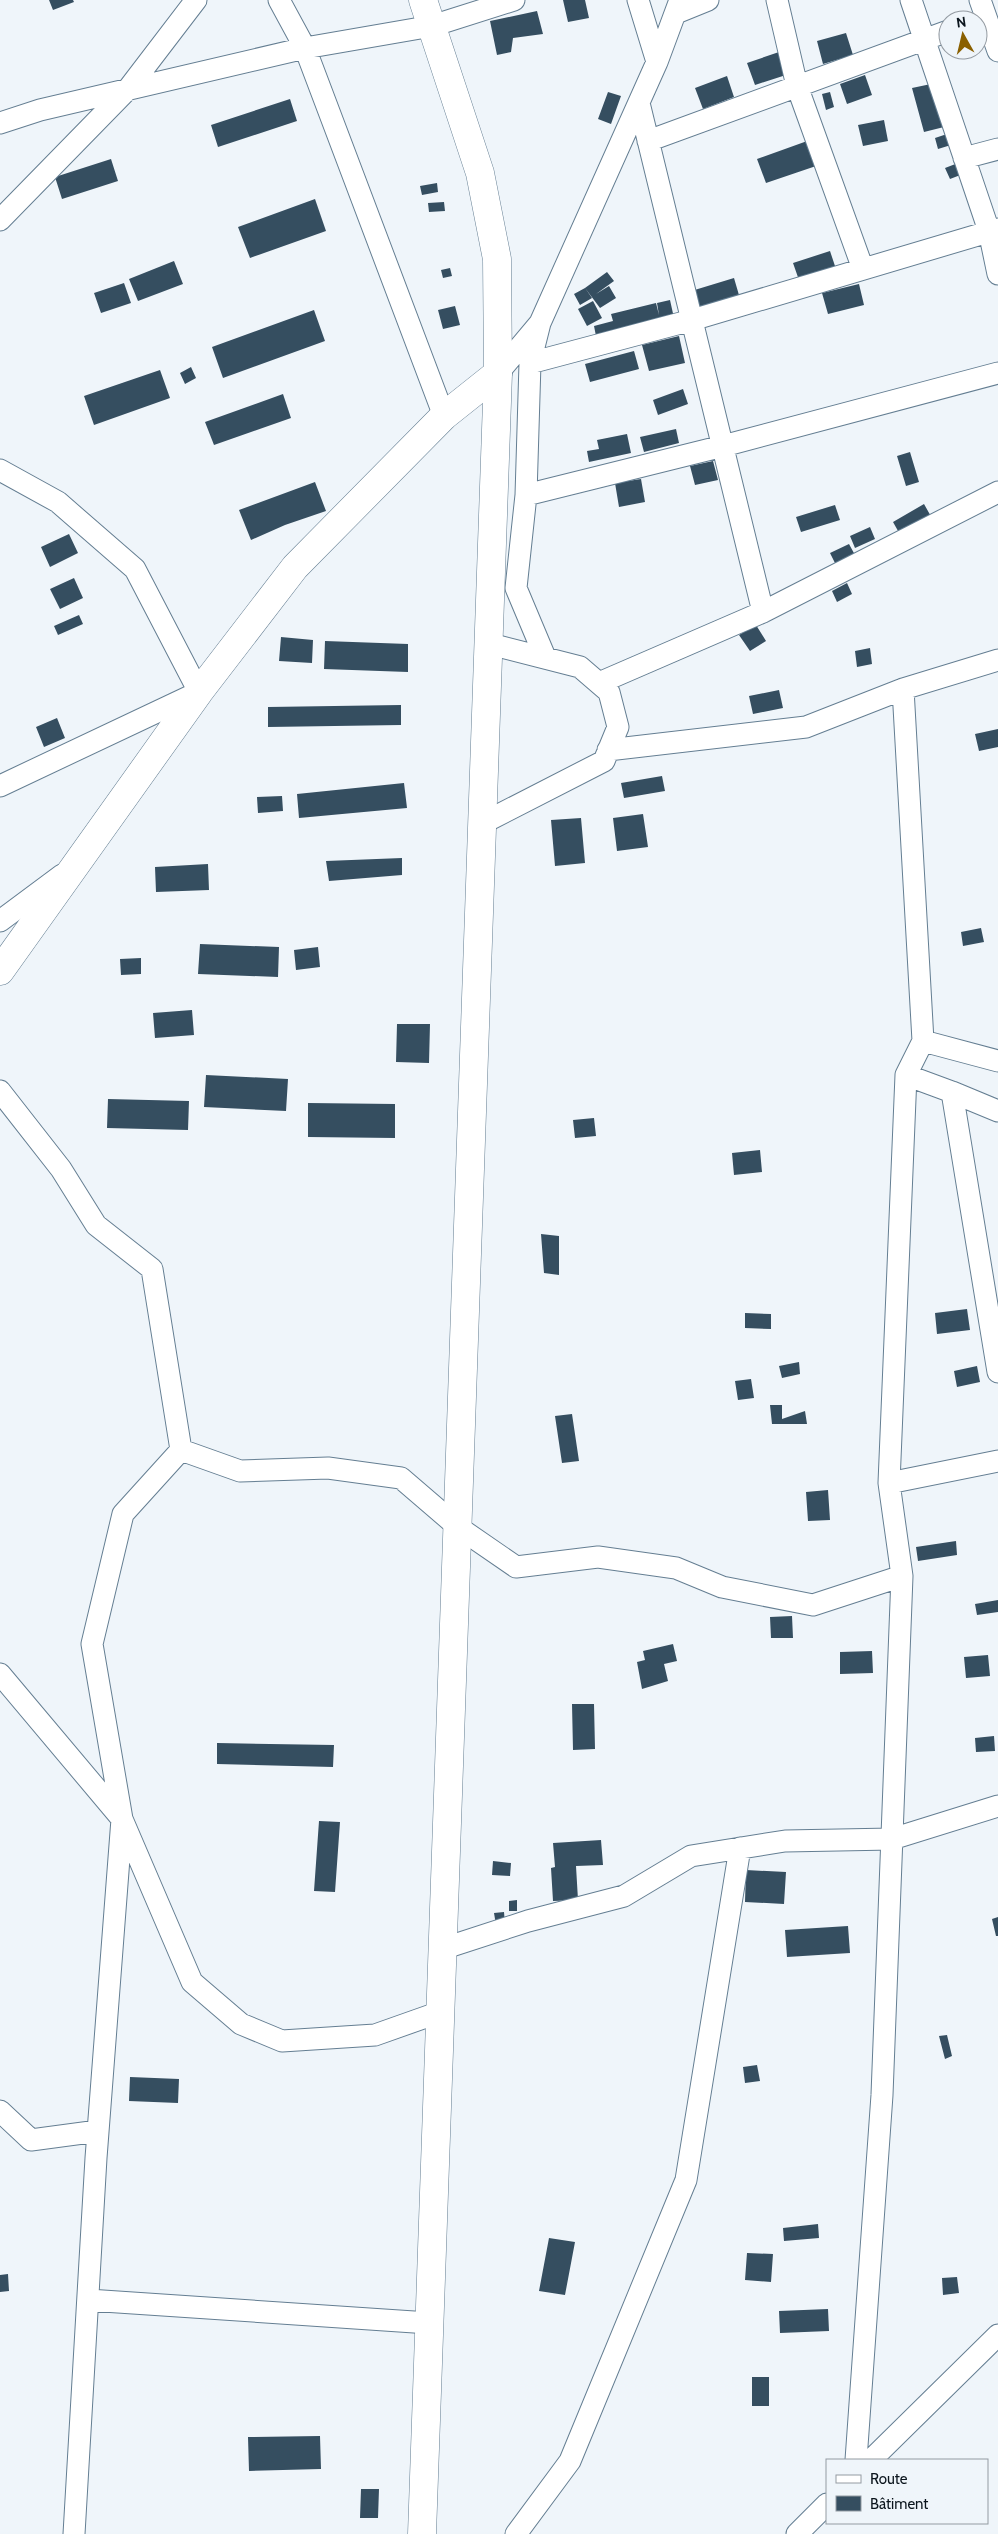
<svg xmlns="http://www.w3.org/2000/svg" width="998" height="2534" font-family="Cabin,sans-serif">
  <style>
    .building { fill: #354e60 }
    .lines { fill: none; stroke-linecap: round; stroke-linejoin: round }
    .street-casing { stroke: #647e92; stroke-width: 23 }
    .secondary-casing { stroke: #647e92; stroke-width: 29 }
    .highway-casing { stroke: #647e92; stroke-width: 29 }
    .street { stroke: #fff; stroke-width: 21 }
    .secondary { stroke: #fff; stroke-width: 28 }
    .highway { stroke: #fff; stroke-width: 28 }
  </style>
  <rect width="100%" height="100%" fill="#eff5fa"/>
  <path class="building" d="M49,0H73L74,2L53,10Z
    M563,0H585L589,18L568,22Z
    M537,11L543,34L513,38L511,52L497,55L490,21Z
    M846,33L853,55L823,64L817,41Z
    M779,52L786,75L755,85L747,63Z
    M865,75L872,95L847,104L840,84Z
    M727,76L734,97L703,109L695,88Z
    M931,84L944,127L924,132L912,88Z
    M608,92L621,96L611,124L598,119Z
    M830,92L834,107L826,110L822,94Z
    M290,99L297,121L218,147L211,125Z
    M884,120L888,141L863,146L858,125Z
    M947,134L951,145L938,149L935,138Z
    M810,140L819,165L766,183L757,159Z
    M111,159L118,181L62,199L55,177Z
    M958,163L963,174L950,179L945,168Z
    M437,183L438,192L422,195L420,186Z
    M315,199L326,231L250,258L238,227Z
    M444,202L445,211L429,212L428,203Z
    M830,251L837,272L800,283L793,263Z
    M174,261L183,284L138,301L129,279Z
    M450,268L452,276L443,278L441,270Z
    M607,272L614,281L596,294L609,286L616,298L600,308L585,288Z
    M734,278L741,302L695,315L688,292Z
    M124,283L131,303L101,313L94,293Z
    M859,284L864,305L828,314L822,293Z
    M585,288L592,298L580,305L574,294Z
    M670,300L674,318L596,336L594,326L613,321L611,314L656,303L659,315L657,303Z
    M593,301L602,318L587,326L578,309Z
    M455,306L460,325L443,329L438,310Z
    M314,310L325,341L223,378L212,347Z
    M679,336L685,363L649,371L642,345Z
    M634,351L639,369L590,382L585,364Z
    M191,367L196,378L185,384L180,373Z
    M160,370L170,398L94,425L84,396Z
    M683,389L688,404L658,415L653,400Z
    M283,394L291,418L214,445L205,422Z
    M676,429L679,443L644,452L640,437Z
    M627,434L631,453L589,462L587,451L599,449L597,440Z
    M910,452L919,482L906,486L897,456Z
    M713,461L718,480L695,485L690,466Z
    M641,479L645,502L619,507L615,483Z
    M315,482L326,511L285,525L251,540L239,510Z
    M924,504L933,520L902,538L893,522Z
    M835,505L840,520L801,532L796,517Z
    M870,527L875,539L855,548L850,536Z
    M69,534L78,553L50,567L41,547Z
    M849,544L855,555L836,565L830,553Z
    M74,578L83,598L60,609L50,589Z
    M847,583L852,594L837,602L832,591Z
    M79,615L83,624L58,635L54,626Z
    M756,625L766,641L750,651L739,635Z
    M281,637L313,640L312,663L279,661Z
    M325,641L408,644V672L324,669Z
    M870,648L872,664L857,667L855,651Z
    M779,690L783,708L753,714L749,696Z
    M401,705V725L268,727V707Z
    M57,718L65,738L44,747L36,727Z
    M998,729V747L979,751L975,734Z
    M662,776L665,791L624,798L621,783Z
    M404,783L407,808L299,818L297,794Z
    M282,796L283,811L258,813L257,797Z
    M643,814L648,847L617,851L613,818Z
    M581,818L585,863L555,866L551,820Z
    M402,858V875L329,881L326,861Z
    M208,864L209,890L156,892L155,867Z
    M981,928L984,942L963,946L961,932Z
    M200,944L279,947L278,977L198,974Z
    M318,947L320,967L296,970L294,950Z
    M141,958V974L121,975L120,959Z
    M192,1010L194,1035L155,1038L153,1013Z
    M397,1024H430L429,1063L396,1062Z
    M206,1075L288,1079L286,1111L204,1107Z
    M108,1099L189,1101L188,1130L107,1128Z
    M308,1103L395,1104V1138L308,1137Z
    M594,1118L596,1136L575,1138L573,1120Z
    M760,1150L762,1172L734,1175L732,1153Z
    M541,1234L559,1236V1275L544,1273Z
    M967,1309L970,1330L937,1334L935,1313Z
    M745,1313L771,1314V1329L745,1328Z
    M799,1362L800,1374L782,1378L779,1366Z
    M977,1366L980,1382L957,1387L954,1371Z
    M751,1379L754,1398L738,1400L735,1381Z
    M770,1405H782V1419L805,1411L807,1424H772Z
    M572,1414L579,1461L562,1463L555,1416Z
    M828,1490L830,1520L808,1521L806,1492Z
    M956,1541L957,1555L918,1561L916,1547Z
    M998,1600V1612L977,1615L975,1604Z
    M792,1616L793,1638H771L770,1617Z
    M673,1644L677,1661L664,1664L668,1681L642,1689L637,1662L645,1660L643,1651Z
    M872,1651L873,1673L840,1674V1652Z
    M988,1655L990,1676L966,1678L964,1657Z
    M572,1704H594L595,1749L573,1750Z
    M994,1736L995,1751L976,1752L975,1738Z
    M217,1743L334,1745L333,1767L217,1764Z
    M319,1821L340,1822L335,1892L314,1891Z
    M601,1840L603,1865L576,1866L578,1900L553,1901L551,1868L555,1867L553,1843Z
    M493,1861L511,1863L510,1876L492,1875Z
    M746,1870L786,1872L784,1904L745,1902Z
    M517,1900V1911H509V1901Z
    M504,1912L505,1924L496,1925L494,1913Z
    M998,1917V1936H996L992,1919Z
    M848,1926L850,1953L787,1957L785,1930Z
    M947,2035L952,2056L945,2059L939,2036Z
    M757,2065L760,2081L745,2083L743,2067Z
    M130,2077L179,2079L178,2103L129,2101Z
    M818,2224L819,2238L784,2241L783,2228Z
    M549,2238L575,2242L565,2295L539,2291Z
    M747,2253L773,2254L771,2282L745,2280Z
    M8,2274L9,2291L0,2292V2275Z
    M957,2277L959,2293L943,2295L942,2278Z
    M828,2309L829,2331L780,2333L779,2311Z
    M752,2377H769V2406H752Z
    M320,2436L321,2469L249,2471L248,2437Z
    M361,2489H379L378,2518H360Z"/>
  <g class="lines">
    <defs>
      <path id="street" d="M279,0L305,48L444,416
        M638,0L657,62
        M777,0L797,86L863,269
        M911,0L989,231L998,274
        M980,0L998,51
        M676,13L708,0
        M639,103L763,612
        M0,123L40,110L305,48L432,26L514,0
        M648,141L948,31
        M964,158L998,149
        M0,220L128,89L196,0
        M540,323L530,363L692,320L998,229
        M530,363L526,495L723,446L998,373
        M498,373L540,323L657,62L680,0
        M0,470L58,502L135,569L199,692L0,786
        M526,495L516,588L545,657
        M599,683L763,612L998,492
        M608,750L806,727L903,689L998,660
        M483,823L604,761L618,727L609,692L580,667L490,644
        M0,921L62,875
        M923,1041L998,1061
        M906,1075L952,1092L998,1372
        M0,1091L61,1169L96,1225L152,1269L181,1450L240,1471L328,1468L401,1478L458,1527L516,1567L598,1557L676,1568L722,1587L813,1605L902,1576
        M952,1092L998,1111
        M889,1483L998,1461
        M0,1674L122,1819L192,1982L241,2024L282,2041L375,2035L440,2012
        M442,1949L528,1921L624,1896L691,1856L785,1841L892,1839L998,1806
        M0,2111L31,2140L98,2131
        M88,2300L429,2323
        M856,2460L882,2095L902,1576L889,1483L906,1075L923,1041L903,689
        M871,2460L998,2335
        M74,2534L96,2158L122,1819L92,1644L123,1514L181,1450
        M516,2534L570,2461L686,2180L740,1848
        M797,2534L827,2504"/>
      <path id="secondary" d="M0,971L199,692L295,567L444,416L498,373"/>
      <path id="highway" d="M422,2534L498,373L497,259L480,173L423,0"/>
    </defs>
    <use href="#street" class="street-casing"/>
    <use href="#secondary" class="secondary-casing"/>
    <use href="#highway" class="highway-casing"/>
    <use href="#street" class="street"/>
    <use href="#secondary" class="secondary"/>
    <use href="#highway" class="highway"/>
  </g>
  <rect x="826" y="2459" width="162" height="65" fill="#eff5fa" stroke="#949ba2"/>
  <rect x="836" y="2475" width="25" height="8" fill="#ffffff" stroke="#949ba2"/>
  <text x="870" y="2484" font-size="15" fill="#0b151d">Route</text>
  <rect x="836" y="2496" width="25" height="15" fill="#354e60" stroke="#949ba2"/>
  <text x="870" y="2509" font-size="15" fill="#0b151d">Bâtiment</text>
  <g transform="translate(963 35) rotate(352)"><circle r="24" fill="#eff5fa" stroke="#949ba2"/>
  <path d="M0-4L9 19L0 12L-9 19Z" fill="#8a6000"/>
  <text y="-8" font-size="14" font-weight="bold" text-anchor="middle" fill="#0b151d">N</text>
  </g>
</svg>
